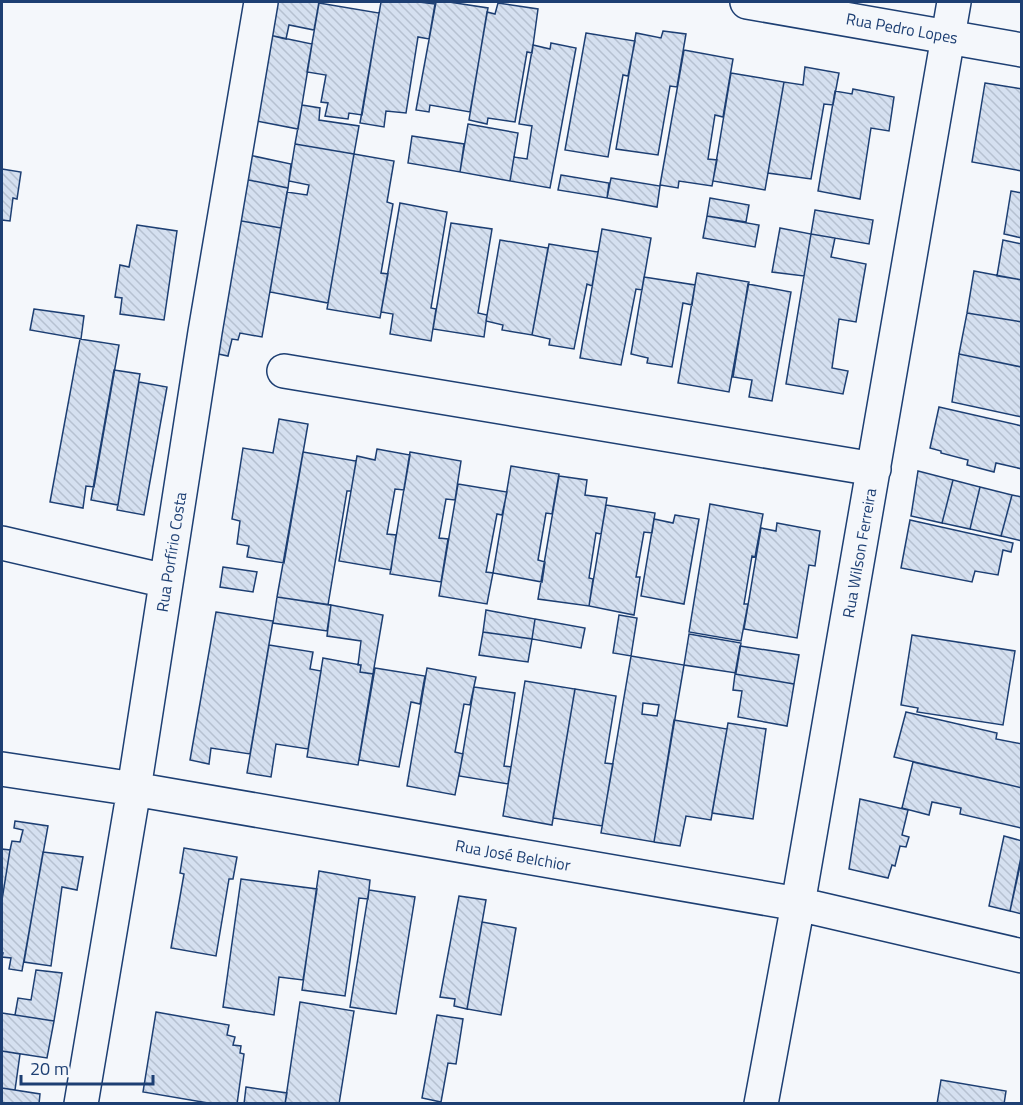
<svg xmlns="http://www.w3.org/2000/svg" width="1023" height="1105" font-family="'Titillium Web',sans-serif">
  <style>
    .building { fill: url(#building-back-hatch); stroke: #1d3f73; stroke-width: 1.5; fill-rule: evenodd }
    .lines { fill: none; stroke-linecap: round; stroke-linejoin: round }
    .street-casing { stroke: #1d3f73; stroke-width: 36 }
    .street { stroke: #f4f7fb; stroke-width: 33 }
    .labels { text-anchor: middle; stroke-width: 4.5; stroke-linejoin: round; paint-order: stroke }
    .street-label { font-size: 16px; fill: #1d3f73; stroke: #f4f7fb }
  </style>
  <defs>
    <pattern id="building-back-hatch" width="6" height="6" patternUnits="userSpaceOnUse" patternTransform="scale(1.5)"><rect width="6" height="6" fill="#d5e0f0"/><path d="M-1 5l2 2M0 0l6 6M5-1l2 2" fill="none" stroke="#b6c1d1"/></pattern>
  </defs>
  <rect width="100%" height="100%" fill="#f4f7fb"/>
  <path class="building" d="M275,2H319L314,30L289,25L286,39L269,35Z
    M381,2H419L435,4L429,39L418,37L406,113L386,111L384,127L360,123Z
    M436,2H449L488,8L470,112L430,105L429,112L416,110Z
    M319,3L379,13L362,115L349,113L348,119L325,116L328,103L321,102L326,75L307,72Z
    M498,3L538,9L532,53L527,52L515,122L488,118L487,124L469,120L487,12L495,14Z
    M663,31L686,34L677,87L670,86L658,155L616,149L636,33L661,38Z
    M586,33L635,41L628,76L623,75L608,157L565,150Z
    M269,35L312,44L298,129L251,120Z
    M551,43L576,48L550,188L510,181L514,157L527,159L532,126L519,124L533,45L550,49Z
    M684,50L733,59L723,117L715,115L708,159L717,160L712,186L679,181L678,188L660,185Z
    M805,67L839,73L833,105L824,104L811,179L768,173L784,82L803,85Z
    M731,73L784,82L765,190L713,181Z
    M985,83L1022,89V171L972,162Z
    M853,89L894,97L889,131L871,128L860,199L818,191L835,91L852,94Z
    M302,105L320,108L319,120L359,126L354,154L295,144Z
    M468,124L518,133L510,181L460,172Z
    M412,136L464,144L460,172L408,163Z
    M295,144L354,154L328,303L270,292L287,192L307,195L309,185L289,181Z
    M244,154L291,164L288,188L239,178Z
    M354,154L394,161L387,202L393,204L381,273L388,274L380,318L327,309Z
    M2,169L21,172L17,199L13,198L10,221L2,220Z
    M561,175L609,183L607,198L558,190Z
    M239,178L288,188L281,228L230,219Z
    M611,178L660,186L657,207L607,198Z
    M1011,191L1022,193V238L1004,234Z
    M710,198L749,205L746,222L707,216Z
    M400,203L447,212L431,308L436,309L431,341L390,334L393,314L381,312Z
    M815,210L873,220L869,244L811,234Z
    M707,216L759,225L755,247L703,238Z
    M230,219L281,228L262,337L240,333L238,340L232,339L228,356L204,351Z
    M451,223L492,229L478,313L487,315L484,337L433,329Z
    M137,225L177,231L164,320L120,314L122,298L115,297L120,265L129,267Z
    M780,228L811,234L804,276L772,272Z
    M602,229L651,238L642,290L636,289L621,365L580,358Z
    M811,234L835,238L831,257L866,264L856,322L839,319L832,368L848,371L843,394L786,384Z
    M500,240L548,248L532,335L502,330L503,325L486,321Z
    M1003,240L1022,244V280L997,276Z
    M549,244L598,252L592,286L587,284L574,349L549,345L550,339L532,335Z
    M974,271L1022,280V322L967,313Z
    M697,273L749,282L729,392L678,383Z
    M644,277L695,285L692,305L683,303L672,367L647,363L648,358L631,354Z
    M748,284L791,292L772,401L749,397L752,380L733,377Z
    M34,309L84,316L81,339L30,330Z
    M967,313L1022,322L1021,367L959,354Z
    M80,339L119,345L94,487L86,486L83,508L50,502Z
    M959,354L1022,367V417L952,402Z
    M114,370L140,374L118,505L91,500Z
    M139,382L167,387L144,515L117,510Z
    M939,407L1022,426V469L996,463L994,472L967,465L968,460L941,453V451L930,448Z
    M279,419L308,424L284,563L247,557L249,546L237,544L240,521L232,519L243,448L273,453Z
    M377,449L410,455L404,490L395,489L387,534L396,535L391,570L339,561L357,456L375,460Z
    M303,452L356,461L351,491H347L328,605L277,597Z
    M410,452L461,461L455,500L446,499L439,538L448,539L441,582L390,574Z
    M511,466L559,474L552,514L546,513L538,560L545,562L542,582L493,573Z
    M918,471L953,480L942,523L911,516Z
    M559,476L587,480L585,495L607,498L601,534L596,533L589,578L593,579L589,606L538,599Z
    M953,480L980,487L970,529L942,523Z
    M458,484L507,492L502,515L497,514L486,572L493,573L487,604L439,596Z
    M980,487L1012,495L1001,536L970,529Z
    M1012,495L1022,497V541L1001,536Z
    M710,504L763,514L755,557L752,556L744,604H748L741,641L689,632Z
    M606,505L655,513L652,533L644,532L636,577H640L634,615L589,606Z
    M675,515L699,519L684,604L641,596L654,519L673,523Z
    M910,520L1013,543L1011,552L1003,550L998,575L975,571L972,582L901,568Z
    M777,523L820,531L815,566L809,565L797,638L744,629L761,528L776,531Z
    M223,567L257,572L253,592L220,587Z
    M277,597L331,605L327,631L273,623Z
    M331,605L383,615L373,674L360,672L361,665H358L361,641L327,636Z
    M486,610L535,619L532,639L483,632Z
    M216,612L273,621L250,754L211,748L209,764L190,760Z
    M619,615L637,618L631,656L613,653Z
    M535,619L585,628L581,648L532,639Z
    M483,632L532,639L528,662L479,655Z
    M689,634L741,643L736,673L684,665Z
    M912,635L1015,651L1003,725L917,712L918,708L901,705Z
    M269,645L313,652L310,669L321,671L308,749L276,744L271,777L247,773Z
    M740,646L799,655L794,684L735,674Z
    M631,656L684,665L654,842L601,833ZM643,703L659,705L657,716L642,714Z
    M323,658L361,665L360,672L373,674L358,765L307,757Z
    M375,668L425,676L420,704L411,702L399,767L359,760Z
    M427,668L476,677L470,705L464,704L455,752L463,754L455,795L407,786Z
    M735,674L794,684L787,726L738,717L742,691L733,690Z
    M525,681L575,689L552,825L503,816Z
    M474,687L515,693L504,766L511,767L508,784L459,776Z
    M575,689L616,696L605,763L613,764L602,826L553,818Z
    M906,712L997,733L996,739L1022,744V788L894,757Z
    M674,720L727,729L711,820L686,816L680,846L654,842Z
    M728,723L766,729L753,819L712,813Z
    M913,762L1022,788L1021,828L960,814L961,808L932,802L929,815L902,808Z
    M860,799L908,810L902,835L909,837L906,847L900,846L895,866L892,865L888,878L849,869Z
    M15,821L48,826L22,971L9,969L11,958L2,957L3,953H2V900L10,850L12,841L20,842L23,830L14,828Z
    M1004,836L1022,841V857L1010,911L989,906Z
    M184,848L237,857L233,879H229L216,956L171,948L184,874L180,873Z
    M2,849L10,850L2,900Z
    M43,852L83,857L77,890L62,887L51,966L24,962Z
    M1021,857L1022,858V914L1010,911Z
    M319,871L370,880L368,899L359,898L345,996L302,990Z
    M241,879L317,889L303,980L279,977L274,1015L223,1007Z
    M369,890L415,897L396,1014L350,1007Z
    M459,896L486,900L467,1009L454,1006L455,999L440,997Z
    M482,922L516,928L501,1015L467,1009Z
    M36,970L62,973L54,1021L15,1015L18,998L31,1000Z
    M300,1002L354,1011L339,1104H285Z
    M156,1012L229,1025L227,1035L235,1037L233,1045L241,1046L240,1053L244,1054L237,1104H214L143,1092Z
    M2,1013L54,1021L47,1058L2,1051Z
    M437,1015L463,1019L456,1064L448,1063L441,1102L422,1098Z
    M2,1051L20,1054L15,1090L2,1088Z
    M941,1080L1006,1091L1004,1104H937Z
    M246,1087L287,1093L285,1104H244Z
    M2,1088L40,1094L39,1104H2Z"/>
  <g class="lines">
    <defs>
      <path id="street" d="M747,2L1022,50
        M284,371L874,469
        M2,543L166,581
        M2,769L134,789L798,904L1022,956
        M81,1104L134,789L205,332L261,2
        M761,1104L798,904L954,2"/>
    </defs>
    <use href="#street" class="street-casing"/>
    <use href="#street" class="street"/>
  </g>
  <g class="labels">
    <g class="street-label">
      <text transform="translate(902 28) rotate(10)" y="6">Rua Pedro Lopes</text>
      <text transform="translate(171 552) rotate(-81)" y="6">Rua Porfírio Costa</text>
      <text transform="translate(859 553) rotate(-80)" y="6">Rua Wilson Ferreira</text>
      <text transform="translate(513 855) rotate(10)" y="6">Rua José Belchior</text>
    </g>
  </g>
  <rect width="1023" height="1105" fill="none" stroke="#1d3f73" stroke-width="6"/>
  <path d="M21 1075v9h132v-9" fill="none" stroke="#1d3f73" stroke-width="3"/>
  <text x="30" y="1075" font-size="18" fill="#1d3f73" stroke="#f4f7fb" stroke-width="4.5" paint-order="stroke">20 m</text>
</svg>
